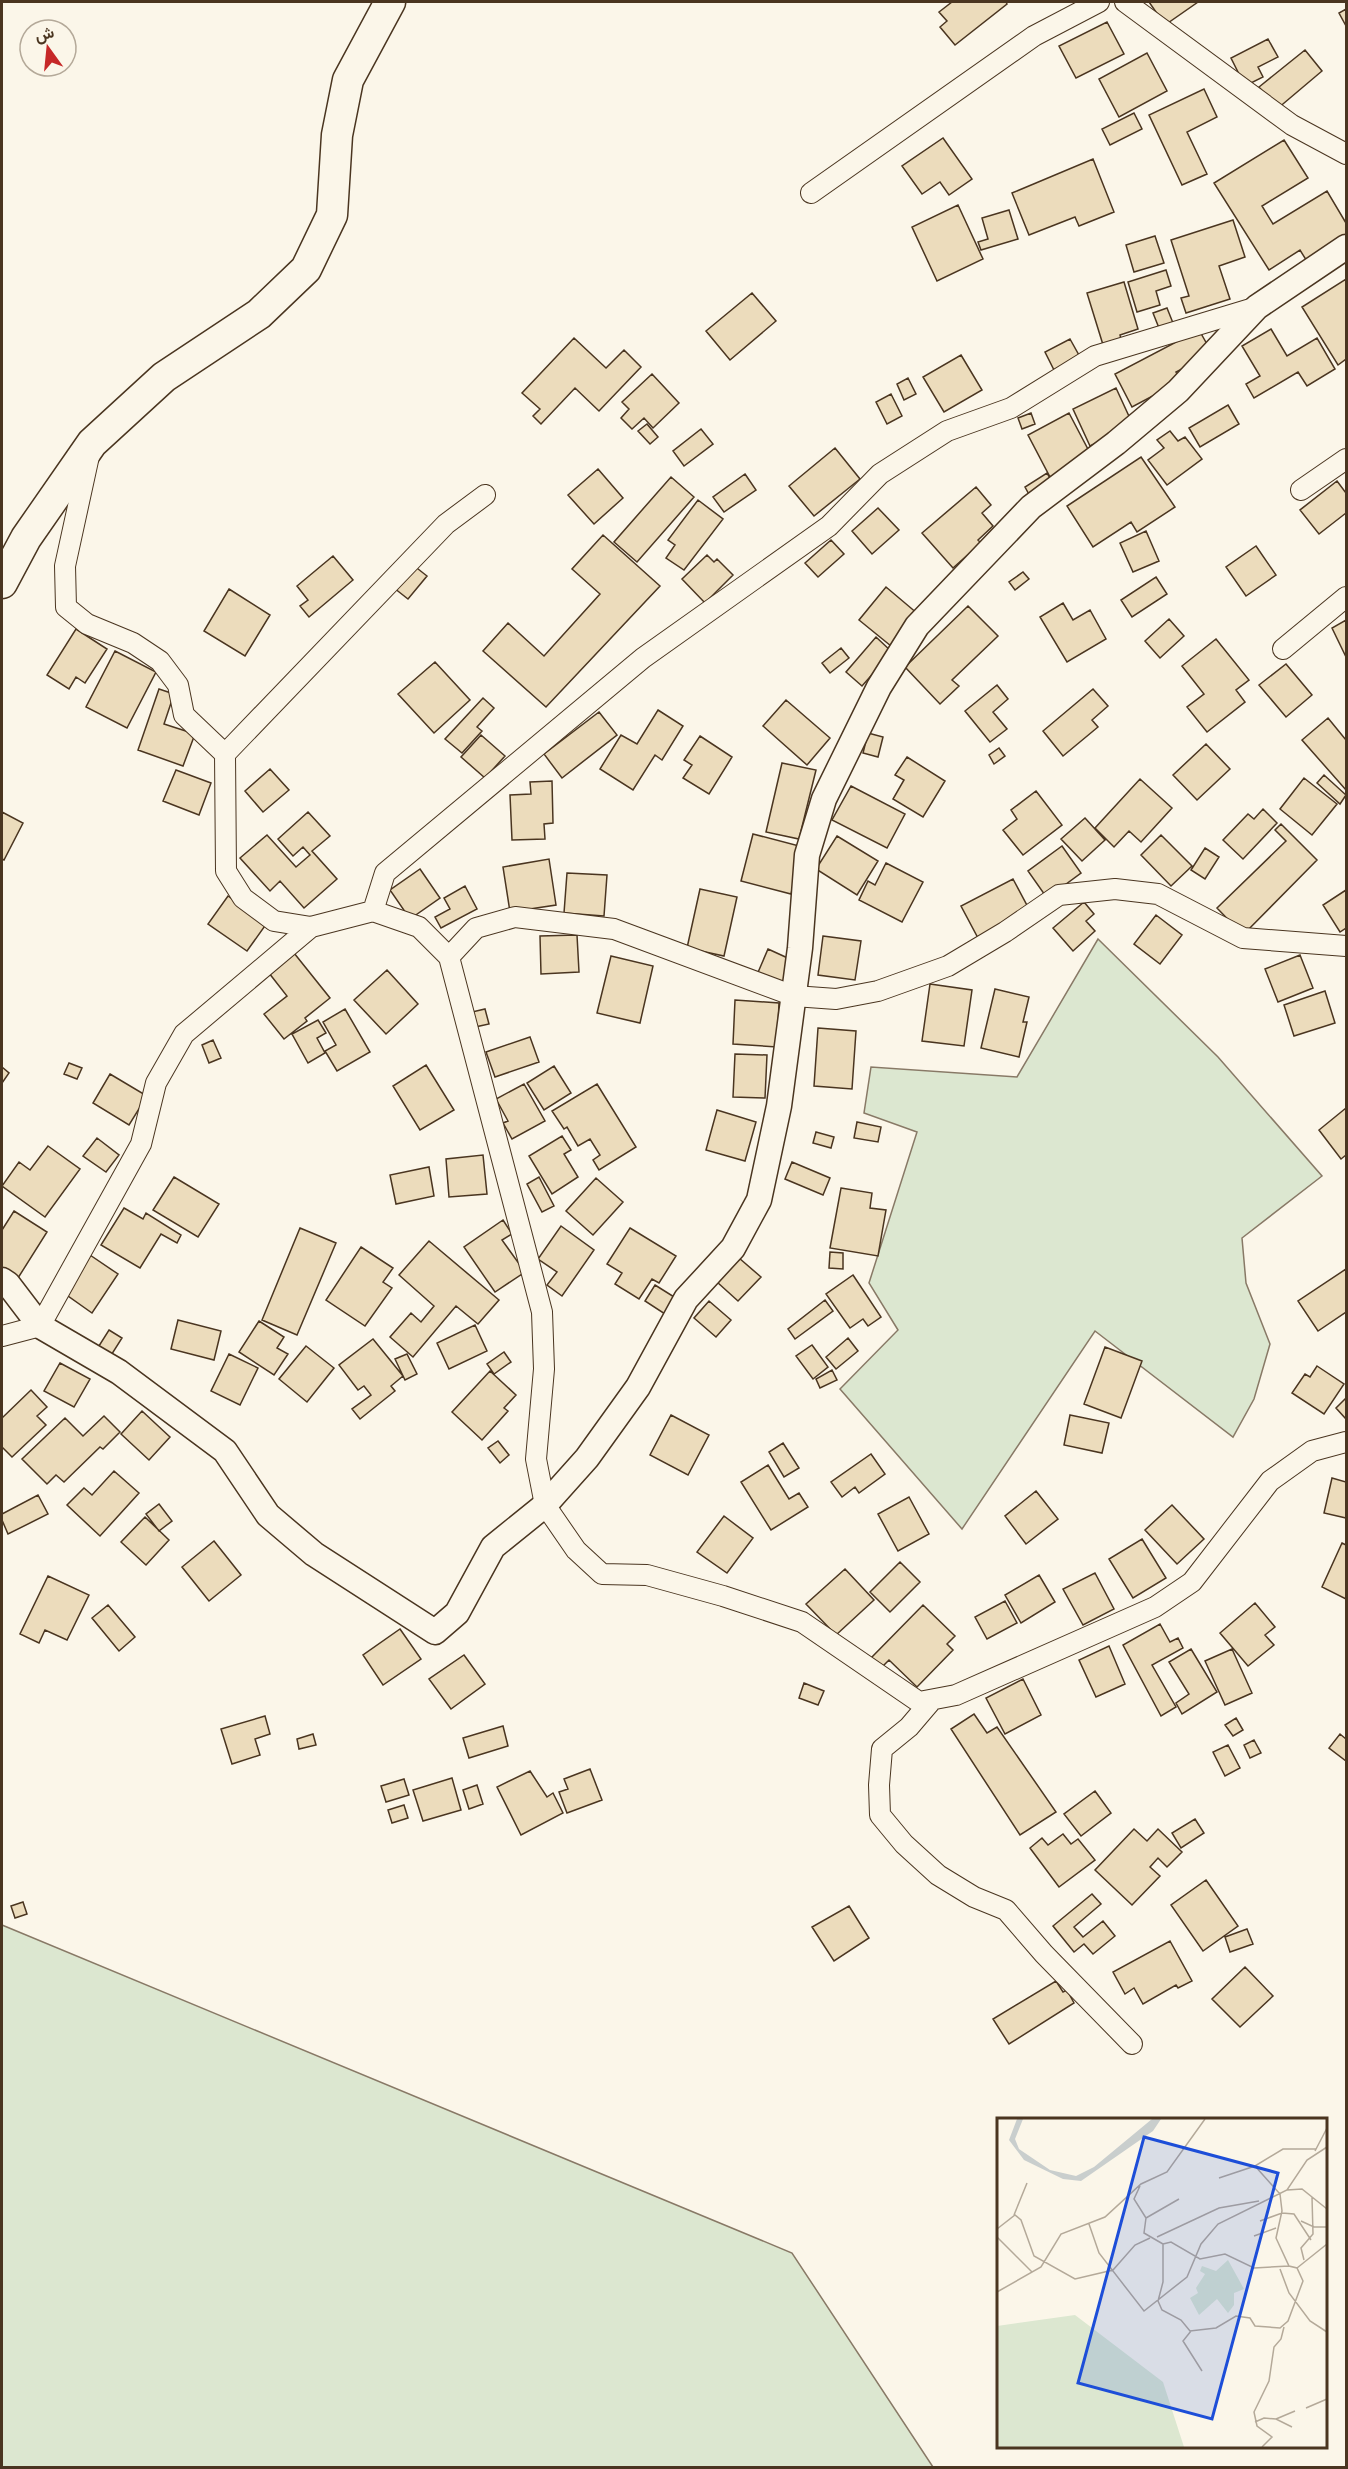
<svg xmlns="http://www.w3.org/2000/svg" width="1348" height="2469" font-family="'Roboto Condensed',Vazirmatn,sans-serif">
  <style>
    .green { fill: #dce7d0; stroke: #887966; stroke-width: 1.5 }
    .building { fill: #ecdcbc; stroke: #4a3520; stroke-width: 1.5 }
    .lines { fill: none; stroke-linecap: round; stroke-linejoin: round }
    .minor-casing { stroke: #4a3520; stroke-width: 22 }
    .tertiary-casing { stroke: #4a3520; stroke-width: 27 }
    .primary-casing { stroke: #4a3520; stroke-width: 33 }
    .minor { stroke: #fbf6e9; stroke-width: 20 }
    .tertiary { stroke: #fbf6e9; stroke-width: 24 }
    .primary { stroke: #fbf6e9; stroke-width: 30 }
    .inset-road { fill: none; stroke: #b4a999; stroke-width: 1.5 }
    .view { fill: #1d4ed8; fill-opacity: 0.15; stroke: #1d4ed8; stroke-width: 3 }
    .inset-edge { fill: none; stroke: #4a3520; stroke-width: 3 }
  </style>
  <rect width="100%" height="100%" fill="#fbf6e9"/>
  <path class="green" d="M1098,939L1218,1057L1322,1176L1242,1238L1246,1283L1270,1344L1254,1399L1233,1437L1095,1331L962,1529L840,1389L898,1330L869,1283L917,1132L864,1113L871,1067L1017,1077Z
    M2,1925L792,2253L933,2467H2Z"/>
  <path class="building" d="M952,2H1006L1007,4L955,45L940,27L947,21L939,12Z
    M1149,2H1198L1165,25Z
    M1346,9V26L1339,13Z
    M1107,22L1124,54L1076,78L1059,46Z
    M1268,39L1278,57L1258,67L1263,77L1245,86L1231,58Z
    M1305,50L1322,71L1277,109L1259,87Z
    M1147,53L1167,91L1119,117L1099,79Z
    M1204,89L1217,117L1187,132L1207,174L1182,185L1149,115Z
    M1134,113L1142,129L1110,145L1102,129Z
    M943,138L972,179L949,195L940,182L922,194L902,166Z
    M1284,140L1308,178L1262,206L1273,224L1327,191L1346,223V239L1308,263L1300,250L1269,270L1214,183Z
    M1093,159L1114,212L1079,226L1075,217L1029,235L1012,193Z
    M958,205L983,259L937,281L912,227Z
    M1009,210L1018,239L981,250L978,242L988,239L982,218Z
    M1233,220L1245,257L1219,266L1230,299L1186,313L1181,298L1189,296L1171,240Z
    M1155,236L1164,263L1134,272L1126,245Z
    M1166,270L1171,286L1156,291L1160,305L1137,312L1128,282Z
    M1346,279V359L1338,365L1302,307Z
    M1124,282L1138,329L1120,335L1122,343L1104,348L1087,293Z
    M752,293L776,321L730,360L706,331Z
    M1167,308L1173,323L1159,328L1153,313Z
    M1271,329L1287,356L1317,338L1335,369L1307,386L1298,372L1254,398L1246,384L1260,376L1242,346Z
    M1199,330L1212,353L1176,372L1181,381L1132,407L1115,374Z
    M574,338L606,368L624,350L641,367L599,411L575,388L541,424L533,416L540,409L522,393Z
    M1070,339L1080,357L1054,370L1045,352Z
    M961,355L982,390L944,412L923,377Z
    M652,374L679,403L653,428L644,418L632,429L621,418L629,409L622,402Z
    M908,378L916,394L904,400L897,384Z
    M1116,388L1133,425L1090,446L1073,409Z
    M891,394L902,416L887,424L876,402Z
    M1228,405L1239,424L1200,447L1189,428Z
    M1031,413L1035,424L1022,429L1018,418Z
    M1069,413L1091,455L1050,477L1028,435Z
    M647,424L658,437L650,444L638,431Z
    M701,429L713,444L684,466L673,451Z
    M1170,431L1178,441L1185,437L1202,459L1167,485L1148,460L1164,448L1157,440Z
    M835,448L860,479L814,516L789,486Z
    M1141,457L1175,507L1137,532L1131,522L1093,547L1067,506Z
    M598,469L623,498L594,524L568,495Z
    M1047,473L1053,483L1031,498L1025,487Z
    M745,474L756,490L724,512L713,497Z
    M671,477L694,497L637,562L614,542Z
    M1337,481L1346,493V513L1319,534L1300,510Z
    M976,487L991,505L982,513L993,526L978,540L981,543L953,568L922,533Z
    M698,500L723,519L684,570L666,558L675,545L668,540Z
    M878,508L899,530L872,554L852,531Z
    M1146,531L1159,561L1133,572L1120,543Z
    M603,535L660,586L546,707L483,651L508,623L544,656L600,594L572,569Z
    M831,540L844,554L818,577L805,563Z
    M1256,546L1276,575L1246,596L1226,567Z
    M707,555L714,562L717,559L733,575L705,603L682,579Z
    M333,556L353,580L309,617L300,606L308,600L297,586Z
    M413,565L427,576L408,599L394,588Z
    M1023,572L1029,579L1015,590L1009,582Z
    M1156,577L1167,594L1132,617L1121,600Z
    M886,587L918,614L891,646L859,620Z
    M229,589L270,615L245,656L204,631Z
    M1063,603L1073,620L1090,610L1106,639L1067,662L1040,617Z
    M968,606L998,636L952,680L959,686L940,704L905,667Z
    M1169,619L1184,636L1160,658L1145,641Z
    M1346,620V657L1332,628Z
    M76,629L107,649L85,683L76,677L69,689L47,675Z
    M876,637L892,652L862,686L846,672Z
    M1216,639L1249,680L1236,690L1245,702L1207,732L1187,707L1204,694L1182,666Z
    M841,648L849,658L830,673L822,663Z
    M115,651L156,672L127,728L86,707Z
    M435,662L470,700L434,733L398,694Z
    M1286,664L1312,695L1286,717L1259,685Z
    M997,685L1008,699L993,712L1007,729L990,742L965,711Z
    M159,689L174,694L164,724L195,734L183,766L138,750Z
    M1093,689L1108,706L1092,720L1098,727L1063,756L1043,731Z
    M483,698L494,708L477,727L482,731L462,753L445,739Z
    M786,700L830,738L807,765L763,726Z
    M658,710L683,726L662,760L655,755L633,790L600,769L621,735L637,744Z
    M599,712L617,735L562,778L544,754Z
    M1328,718L1346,740V790L1302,740Z
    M868,733L883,737L878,757L863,753Z
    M481,735L505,756L485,778L461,757Z
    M700,736L732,757L709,794L683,778L692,765L684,760Z
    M1206,744L1230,769L1197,800L1173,775Z
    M999,748L1005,756L994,764L989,755Z
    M907,757L945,781L923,817L893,799L904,780L895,775Z
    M782,763L816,770L799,839L766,832Z
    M270,769L289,790L263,812L245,791Z
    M176,770L211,783L199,815L163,801Z
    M1324,775L1346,795L1340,804L1317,783Z
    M1304,778L1337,804L1312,835L1280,809Z
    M1140,779L1172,808L1141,842L1129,831L1114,847L1095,828Z
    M552,781L553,823L544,824L545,839L512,840L510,795L531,794L530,782Z
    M851,786L905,814L887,848L832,820Z
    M1036,791L1062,825L1023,855L1003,830L1017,819L1011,810Z
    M1263,809L1277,823L1243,859L1223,840L1248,814L1254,819Z
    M2,812L23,823L4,860L2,859Z
    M308,812L330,836L312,851L337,879L304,908L280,881L270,891L240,858L267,835L296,867L310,855L303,847L293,856L278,839Z
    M1085,818L1105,840L1082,861L1061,839Z
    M1281,824L1317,860L1243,935L1217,908L1286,841L1275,830Z
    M753,834L803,847L791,894L741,881Z
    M1161,835L1192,866L1171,886L1141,855Z
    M837,836L878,861L857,895L816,869Z
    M1062,846L1081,873L1047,898L1028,871Z
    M1205,848L1219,857L1205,879L1191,870Z
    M549,859L556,905L510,912L503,867Z
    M886,863L923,882L902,922L859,900L868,881L875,885Z
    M420,869L440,898L410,919L390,890Z
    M567,873L607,875L604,916L564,913Z
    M1013,879L1030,911L978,938L961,906Z
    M465,886L477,909L441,928L435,917L450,909L444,898Z
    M700,889L737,897L724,956L687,948Z
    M1346,890V928L1340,932L1323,905Z
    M228,896L267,923L247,951L208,924Z
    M1084,902L1094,914L1086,921L1095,931L1073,951L1053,928Z
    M1156,915L1182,935L1160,964L1134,944Z
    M577,935L579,972L541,974L540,936Z
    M823,936L861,941L855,980L818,975Z
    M768,949L792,960L781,987L756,977Z
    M294,953L330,998L305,1018L307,1021L284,1039L264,1014L287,996L269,973Z
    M1300,955L1313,988L1278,1002L1265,969Z
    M611,956L653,966L640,1023L597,1013Z
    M387,970L418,1004L386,1034L354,1000Z
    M930,984L972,990L964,1046L922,1041Z
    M995,989L1029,997L1023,1022H1027L1019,1057L981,1048Z
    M1325,991L1335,1023L1294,1036L1284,1005Z
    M735,1000L779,1003L777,1047L733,1044Z
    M345,1009L370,1052L337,1071L325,1051L336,1045L323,1022Z
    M485,1009L489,1024L475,1027L472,1012Z
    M318,1020L326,1033L317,1038L325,1053L308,1063L292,1034Z
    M818,1028L856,1031L852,1089L814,1086Z
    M530,1037L539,1062L495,1077L486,1052Z
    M213,1040L221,1058L209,1063L202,1045Z
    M735,1054L767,1055L765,1098L733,1097Z
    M69,1063L82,1068L77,1079L64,1074Z
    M426,1065L454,1110L420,1130L393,1086Z
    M554,1066L571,1093L544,1110L527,1083Z
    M2,1067L9,1073L2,1083Z
    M110,1074L147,1096L129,1125L93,1103Z
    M524,1084L545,1121L512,1139L503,1123L508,1121L496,1099Z
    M597,1084L636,1147L599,1170L593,1160L600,1155L590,1139L578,1146L567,1127L564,1129L552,1111Z
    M1346,1108V1155L1341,1159L1319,1130Z
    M717,1110L756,1122L745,1161L706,1150Z
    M857,1122L881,1127L878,1142L854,1138Z
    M816,1132L834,1137L831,1148L813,1143Z
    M562,1136L571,1150L564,1154L578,1177L552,1194L529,1156Z
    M97,1138L119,1155L106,1172L83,1156Z
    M48,1146L80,1169L45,1217L2,1186L19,1162L30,1170Z
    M483,1155L487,1194L449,1197L446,1159Z
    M792,1162L830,1178L823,1195L785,1179Z
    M429,1167L434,1196L396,1204L390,1175Z
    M174,1177L219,1204L198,1237L153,1210Z
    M539,1177L554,1206L542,1212L527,1184Z
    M596,1178L623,1202L593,1235L566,1211Z
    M841,1188L872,1193L870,1208L886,1210L878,1256L830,1248Z
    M124,1208L143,1219L146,1213L181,1235L177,1243L161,1234L140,1268L101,1245Z
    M14,1211L47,1232L18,1278L2,1268V1230Z
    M503,1220L512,1234L502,1240L525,1272L495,1292L464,1247Z
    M561,1226L594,1250L562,1296L547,1285L557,1272L538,1259Z
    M300,1228L336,1243L297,1335L262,1320Z
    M630,1228L676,1256L659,1283L652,1279L639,1299L615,1284L622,1273L607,1264Z
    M429,1241L499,1300L478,1324L456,1306L413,1357L390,1337L411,1313L421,1322L434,1306L399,1275Z
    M361,1247L393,1268L383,1282L392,1288L365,1326L326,1300Z
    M830,1252L843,1253V1269L829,1268Z
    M87,1253L118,1274L92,1313L61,1291Z
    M739,1258L761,1277L738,1301L717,1282Z
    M1346,1269V1312L1318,1331L1298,1301Z
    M853,1275L881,1317L868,1326L863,1319L850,1328L826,1294Z
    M655,1285L679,1300L668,1316L645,1301Z
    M825,1300L833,1311L795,1339L788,1329Z
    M709,1301L731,1320L716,1337L694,1318Z
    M178,1320L221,1331L214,1360L171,1349Z
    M259,1321L284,1337L277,1348L288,1354L274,1375L239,1352Z
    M475,1325L487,1351L449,1369L437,1343Z
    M109,1330L122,1338L110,1357L97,1349Z
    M848,1338L858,1351L836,1369L826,1357Z
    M373,1339L403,1376L391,1386L395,1391L360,1419L352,1409L371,1395L364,1386L358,1390L339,1365Z
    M812,1345L828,1367L813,1379L796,1356Z
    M306,1346L334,1368L307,1402L279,1379Z
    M1105,1347L1142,1361L1121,1418L1084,1404Z
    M504,1352L511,1362L494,1374L487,1364Z
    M229,1354L258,1368L240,1405L211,1391Z
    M407,1354L417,1374L405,1380L395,1359Z
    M60,1363L90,1379L74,1407L44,1391Z
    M1317,1366L1344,1384L1324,1414L1292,1393L1305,1374L1310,1377Z
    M832,1370L837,1380L820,1388L816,1379Z
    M490,1371L516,1395L504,1408L508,1411L482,1440L452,1412Z
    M31,1390L47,1407L37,1416L46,1425L12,1457L2,1447V1418Z
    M1346,1398V1419L1336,1408Z
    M142,1411L170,1437L149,1460L121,1434Z
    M671,1415L709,1435L688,1475L650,1455Z
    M1070,1415L1109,1423L1102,1453L1064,1445Z
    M104,1416L120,1432L103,1449L100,1447L64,1482L56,1475L47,1484L22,1459L65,1418L83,1436Z
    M498,1441L509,1455L500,1463L488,1448Z
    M783,1443L799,1468L784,1477L769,1452Z
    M871,1454L885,1474L859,1493L855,1487L842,1497L831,1482Z
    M768,1465L789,1499L799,1493L808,1507L771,1530L741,1482Z
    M114,1471L139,1493L100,1536L67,1505L84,1488L92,1495Z
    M1332,1478L1346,1482V1518L1324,1513Z
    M1036,1491L1058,1519L1026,1544L1005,1516Z
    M38,1495L48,1514L8,1534L2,1520V1514Z
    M909,1497L929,1534L898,1551L878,1514Z
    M159,1504L172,1521L159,1531L146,1514Z
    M1172,1505L1204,1539L1177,1564L1145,1530Z
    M724,1516L753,1538L727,1573L697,1552Z
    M145,1517L169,1540L146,1565L121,1542Z
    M1142,1539L1166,1578L1133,1598L1109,1559Z
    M214,1541L241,1575L209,1601L182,1567Z
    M1342,1543L1346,1545V1599L1322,1587Z
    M900,1562L920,1582L890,1612L870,1592Z
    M845,1569L874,1600L836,1635L806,1604Z
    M1095,1573L1114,1609L1083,1625L1063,1589Z
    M1039,1575L1055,1602L1021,1623L1005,1595Z
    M48,1576L89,1595L67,1640L45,1630L39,1643L20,1634Z
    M1005,1601L1017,1623L987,1639L975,1617Z
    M1255,1603L1275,1627L1265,1635L1274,1645L1248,1666L1220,1633Z
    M108,1605L135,1637L119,1651L92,1618Z
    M923,1605L955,1636L947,1644L953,1650L917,1687L889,1660L881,1668L871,1658Z
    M1160,1624L1170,1642L1178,1638L1183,1648L1152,1665L1176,1707L1161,1716L1123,1645Z
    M400,1629L421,1659L383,1685L363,1655Z
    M1109,1646L1125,1684L1096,1697L1079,1660Z
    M1191,1649L1217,1692L1182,1714L1176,1703L1189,1694L1169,1662Z
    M1232,1649L1252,1693L1225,1705L1205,1661Z
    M464,1655L485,1684L451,1709L429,1679Z
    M1023,1679L1041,1715L1005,1734L986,1698Z
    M804,1683L824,1691L818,1705L799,1698Z
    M974,1714L987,1733L997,1727L1056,1812L1020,1835L951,1729Z
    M265,1716L270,1734L255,1739L260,1755L232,1764L221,1729Z
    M1236,1718L1243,1730L1233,1736L1225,1725Z
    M503,1726L508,1746L469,1758L463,1738Z
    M313,1734L316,1745L299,1749L297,1739Z
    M1340,1734L1346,1739V1761L1329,1748Z
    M1254,1740L1261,1753L1250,1758L1244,1745Z
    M1228,1745L1240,1768L1225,1776L1213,1752Z
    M590,1769L602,1800L567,1813L559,1792L568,1789L564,1779Z
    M530,1771L547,1797L553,1793L563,1813L521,1835L497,1787Z
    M452,1778L461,1810L423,1821L413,1790Z
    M404,1779L409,1795L386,1802L381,1786Z
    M477,1785L483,1804L469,1809L463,1790Z
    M1095,1791L1111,1813L1081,1836L1064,1814Z
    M404,1805L408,1818L392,1823L388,1810Z
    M1195,1819L1204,1833L1181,1848L1172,1833Z
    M1134,1829L1147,1841L1158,1829L1182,1852L1167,1867L1158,1858L1150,1867L1160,1876L1132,1905L1095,1870Z
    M1063,1834L1071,1844L1078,1839L1095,1860L1059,1887L1030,1848L1042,1838L1048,1845Z
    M1206,1880L1238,1926L1203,1951L1171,1905Z
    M1092,1894L1101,1904L1074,1927L1083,1937L1103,1921L1115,1936L1093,1954L1084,1944L1074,1952L1053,1926Z
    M23,1902L27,1914L15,1918L11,1906Z
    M849,1906L869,1938L834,1961L812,1927Z
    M1247,1929L1253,1944L1230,1952L1225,1937Z
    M1170,1941L1192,1981L1178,1988L1176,1985L1143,2004L1134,1988L1125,1994L1113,1972Z
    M1245,1967L1273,1996L1240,2027L1212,1999Z
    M1056,1981L1063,1992L1067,1990L1074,2003L1009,2044L993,2019Z"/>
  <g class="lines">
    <defs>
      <path id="minor" d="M1125,2L1292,125L1346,154
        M811,193L1034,36L1099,2
        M89,456L65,566L66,607L87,624L133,643L160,661L178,685L184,715L225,754L226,871L243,898L274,921L311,927L373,911L419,927L449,957L542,1312L544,1369L536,1459L545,1505L576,1550L602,1574L647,1575L723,1596L802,1622L919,1702L956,1695L1155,1607L1192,1582L1270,1481L1312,1451L1346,1442
        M1301,490L1346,459
        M1283,649L1346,597
        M225,754L446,524L485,495
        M373,911L385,873L643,658L829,526L880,474L947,431L1011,408L1095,356L1257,307
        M449,957L476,928L515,917L614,929L794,996L836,999L878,991L948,966L1005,932L1059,895L1115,889L1158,894L1243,938L1346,946
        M2,1336L40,1326L141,1144L156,1083L184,1034L311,927
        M932,1700L909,1727L882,1749L879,1785L880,1815L904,1844L938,1875L974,1897L1006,1910L1044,1954L1132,2044"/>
      <path id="tertiary" d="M2,1280L8,1284L40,1326L119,1372L225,1451L268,1515L314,1554L435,1632L457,1613L493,1547L545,1505L587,1458L638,1387L686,1299L733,1248L759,1200L779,1106L800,948L807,855L824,799L879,687L917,626L1031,507L1116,443L1178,391L1257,307L1346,247"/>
      <path id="primary" d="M2,583L26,538L92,443L164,377L259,314L306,269L332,215L337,135L348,80L390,2"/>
    </defs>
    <use href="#minor" class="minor-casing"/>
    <use href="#tertiary" class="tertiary-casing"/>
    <use href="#primary" class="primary-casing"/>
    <use href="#minor" class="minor"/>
    <use href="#tertiary" class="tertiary"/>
    <use href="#primary" class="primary"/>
  </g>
  <g transform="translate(997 2118)">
    <rect width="330" height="330" fill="#fbf6e9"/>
    <path d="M231,142L247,171L237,175V187L231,195L220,181L202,197L193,180L201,175L199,170L208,156L203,153L205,148L219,153ZM78,197L166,264L187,329H0V208Z" fill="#dce7d0"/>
    <path d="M20,1H26L18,21L22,31L53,52L79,58L97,49L155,1H164L156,13L84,63L66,61L27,42L12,22Z" fill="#c9cecd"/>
    <path class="inset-road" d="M318,33L330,10M222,60L258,48L286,31H319M143,68L137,81L149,100L147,115L166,126V164L161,183L165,192L184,202L193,213L219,210L239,198L253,200L258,208L283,210L291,203L306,163L300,150L292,148L279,120L285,93L283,76L258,48M290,72L305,71L330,91M17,97L30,65M149,100L182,81M263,103L285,95L297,96L314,122M304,103L317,109H330M92,106L102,135L147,193L190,159L204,126L221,106L290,72L310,42L330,29M0,111L18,97L24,102L37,138L78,161L116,152L138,127L153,120M257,118L279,110M0,119L35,154M160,119L222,90L262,83M166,126L174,124L203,141L228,136L257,150L292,148M307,142L304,130L316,116L315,79M300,150L330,126M283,151L292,175L313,203L330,214M0,174L44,149L64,116L108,99L144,66L170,54L208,1M194,213L186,223L205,253M309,290L330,281M279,301L298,293M258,304L267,300L279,301L295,309M265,329L275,319L260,308L257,294L272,263L277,229L284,221L287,209"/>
    <path class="view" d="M147,19L281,55L215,301L81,265Z"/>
    <rect width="330" height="330" class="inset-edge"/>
  </g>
  <rect width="1348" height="2469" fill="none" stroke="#4a3520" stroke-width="6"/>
  <g transform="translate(48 48) rotate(345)"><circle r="28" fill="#fbf6e9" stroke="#b4a999" stroke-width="1.5"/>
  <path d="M0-4.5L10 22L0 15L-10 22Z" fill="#c62828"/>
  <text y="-9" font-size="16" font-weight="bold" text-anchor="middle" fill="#4a3520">ش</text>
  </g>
</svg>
